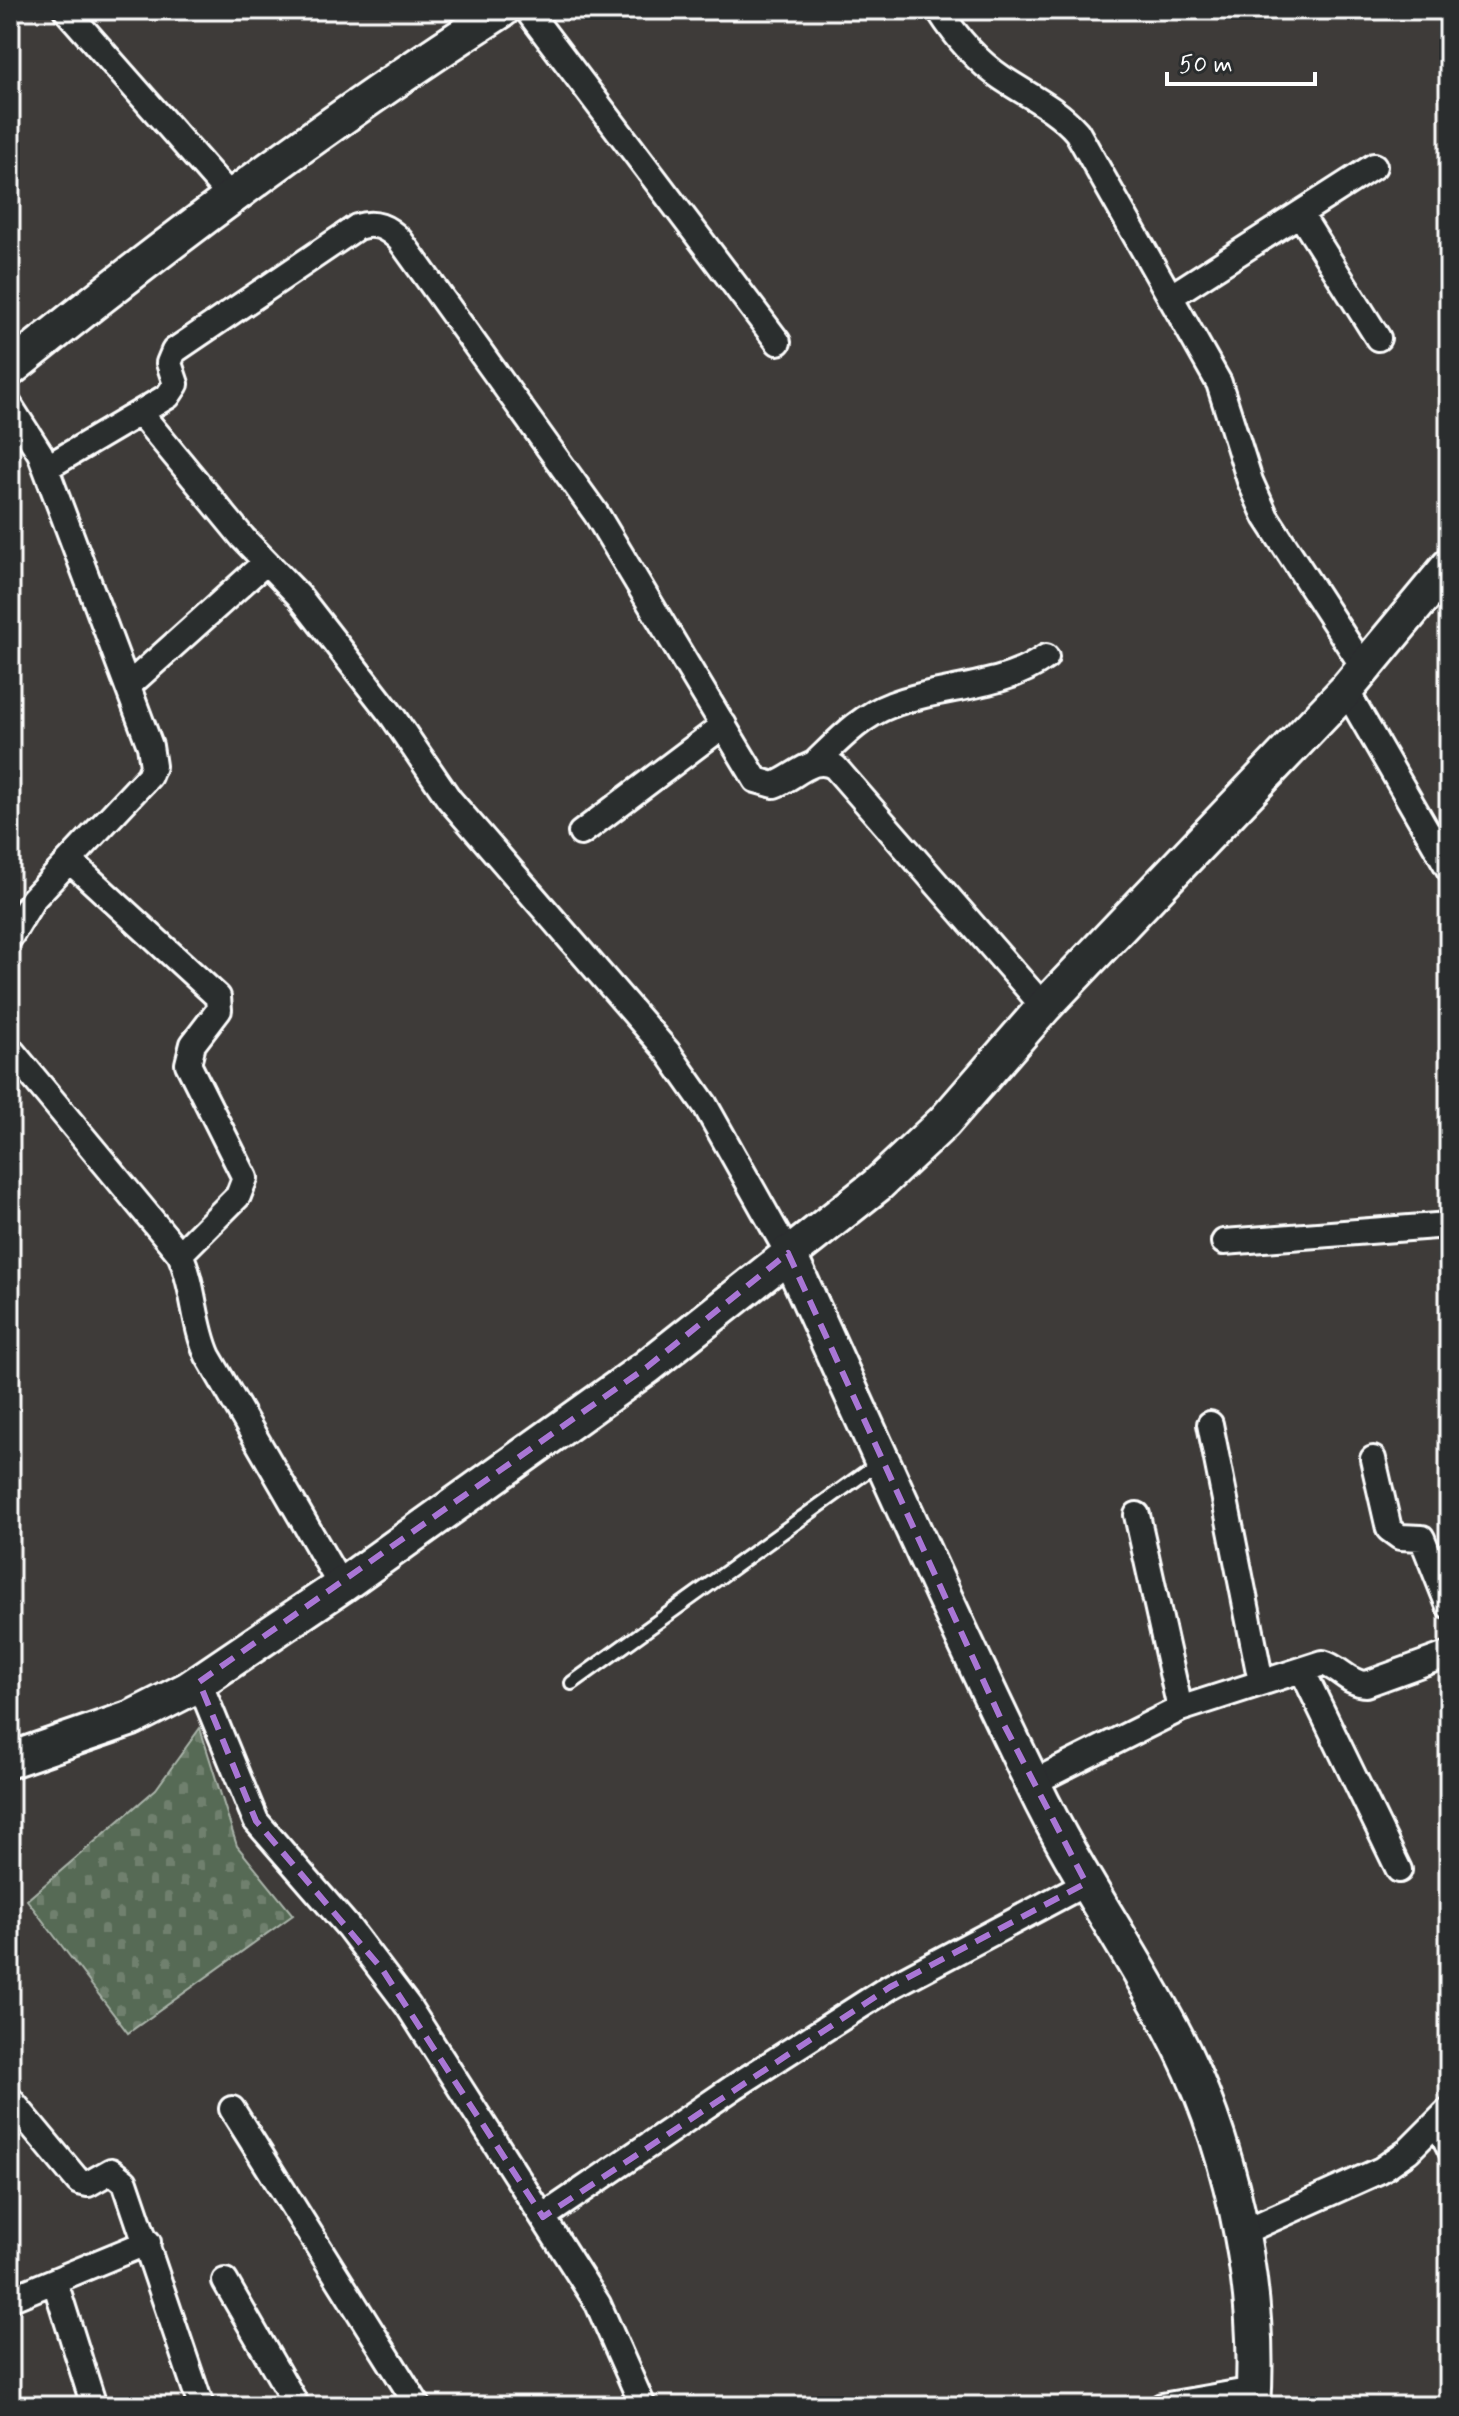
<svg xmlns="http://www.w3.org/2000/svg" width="1459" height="2416" font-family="Mynerve,sans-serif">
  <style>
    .cemetery { fill: url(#cemetery-stones); stroke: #aab4aa; stroke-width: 2 }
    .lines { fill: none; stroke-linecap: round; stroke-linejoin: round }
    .lane-casing { stroke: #fff; stroke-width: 18 }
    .street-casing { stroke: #fff; stroke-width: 30 }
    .secondary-casing { stroke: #fff; stroke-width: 40 }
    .lane { stroke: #2a2d2e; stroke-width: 12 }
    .street { stroke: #2a2d2e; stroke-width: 24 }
    .secondary { stroke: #2a2d2e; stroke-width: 34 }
    .marked { fill: none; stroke: #a976d5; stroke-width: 6; stroke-dasharray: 16 10; stroke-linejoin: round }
  </style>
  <defs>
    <pattern id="cemetery-stones" width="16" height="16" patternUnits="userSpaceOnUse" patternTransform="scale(2)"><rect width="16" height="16" fill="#566a54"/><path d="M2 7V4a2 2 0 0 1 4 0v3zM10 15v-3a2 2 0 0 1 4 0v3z" fill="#6f806e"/></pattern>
  </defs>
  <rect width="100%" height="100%" fill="#3e3b39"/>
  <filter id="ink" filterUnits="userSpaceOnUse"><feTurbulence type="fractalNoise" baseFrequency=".0125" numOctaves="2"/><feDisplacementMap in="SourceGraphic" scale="16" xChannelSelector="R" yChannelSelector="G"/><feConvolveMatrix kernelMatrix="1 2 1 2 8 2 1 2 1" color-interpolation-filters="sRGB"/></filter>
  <g filter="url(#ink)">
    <path class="cemetery" d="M200,1728L237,1846L293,1915L128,2033L27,1900L156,1789Z"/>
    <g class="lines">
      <defs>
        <path id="lane" d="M572,1683L880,1462
          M1432,2126L1449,2160"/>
        <path id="street" d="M66,10L230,196
          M527,10L778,342
          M939,10C956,37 975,60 1002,78C1029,96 1056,108 1077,132L1219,383L1250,481L1266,517L1364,668
          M1300,214L1378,338
          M1170,297L1374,166
          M10,406L40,453L150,746L153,766L149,776L33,899L10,937
          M140,413L243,538L299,596L393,717L449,799L667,1051L705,1105L788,1253
          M46,468L168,396L176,384L169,363L174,351L357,227C375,221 387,227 400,240L597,515L756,780L774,785C795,778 814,753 835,767L1044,1007
          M128,686L266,562
          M1346,690L1449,869
          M816,762C839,740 861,716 891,705C941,685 1001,690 1046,657
          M581,833L724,725
          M70,861L218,997L219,1010L193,1044L188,1064L245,1178L238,1196L180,1254
          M10,1049L180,1254C195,1287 193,1323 208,1356L341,1586
          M1224,1242L1449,1225
          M1210,1424L1261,1682
          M1373,1459L1389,1529L1400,1537L1422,1538L1449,1606
          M1137,1515L1180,1709
          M1302,1670L1399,1870
          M199,1682L256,1821L349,1928L408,2006L598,2304L643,2406
          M1032,1783L1180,1709L1323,1663C1339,1667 1349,1684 1366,1684L1449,1654
          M10,2099L79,2182L88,2184L111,2171L125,2182L201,2406
          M232,2109L418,2406
          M543,2217L734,2087L890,1987L1086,1883
          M1243,2232L1381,2170L1408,2151L1449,2110
          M225,2281L297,2406
          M55,2282L94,2406
          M10,2299L148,2242
          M1162,2406L1254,2390"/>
        <path id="secondary" d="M10,369C168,241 330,120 502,10
          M788,1253C869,1431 948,1610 1034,1786C1074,1870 1128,1946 1171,2028C1229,2136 1262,2283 1253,2406
          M10,1760L132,1718L187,1690L341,1586L647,1367L877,1185L944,1122L1044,1007L1346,690L1449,566"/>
      </defs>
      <use href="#lane" class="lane-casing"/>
      <use href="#street" class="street-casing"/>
      <use href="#secondary" class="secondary-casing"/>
      <use href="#lane" class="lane"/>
      <use href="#street" class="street"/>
      <use href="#secondary" class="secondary"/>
    </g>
  </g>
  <path class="marked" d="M788,1253L1000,1717L1086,1883L890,1987L543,2217L382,1969L256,1821L199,1682L647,1367Z"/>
  <rect width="1459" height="2416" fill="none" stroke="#2a2d2e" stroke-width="40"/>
  <rect x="20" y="20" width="1419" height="2376" fill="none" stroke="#fff" stroke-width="3" filter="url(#ink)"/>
  <path d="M1167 72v12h148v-12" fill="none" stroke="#ffffff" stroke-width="4"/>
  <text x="1179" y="72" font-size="24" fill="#ffffff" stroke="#2a2d2e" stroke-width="6" paint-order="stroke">50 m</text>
</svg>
